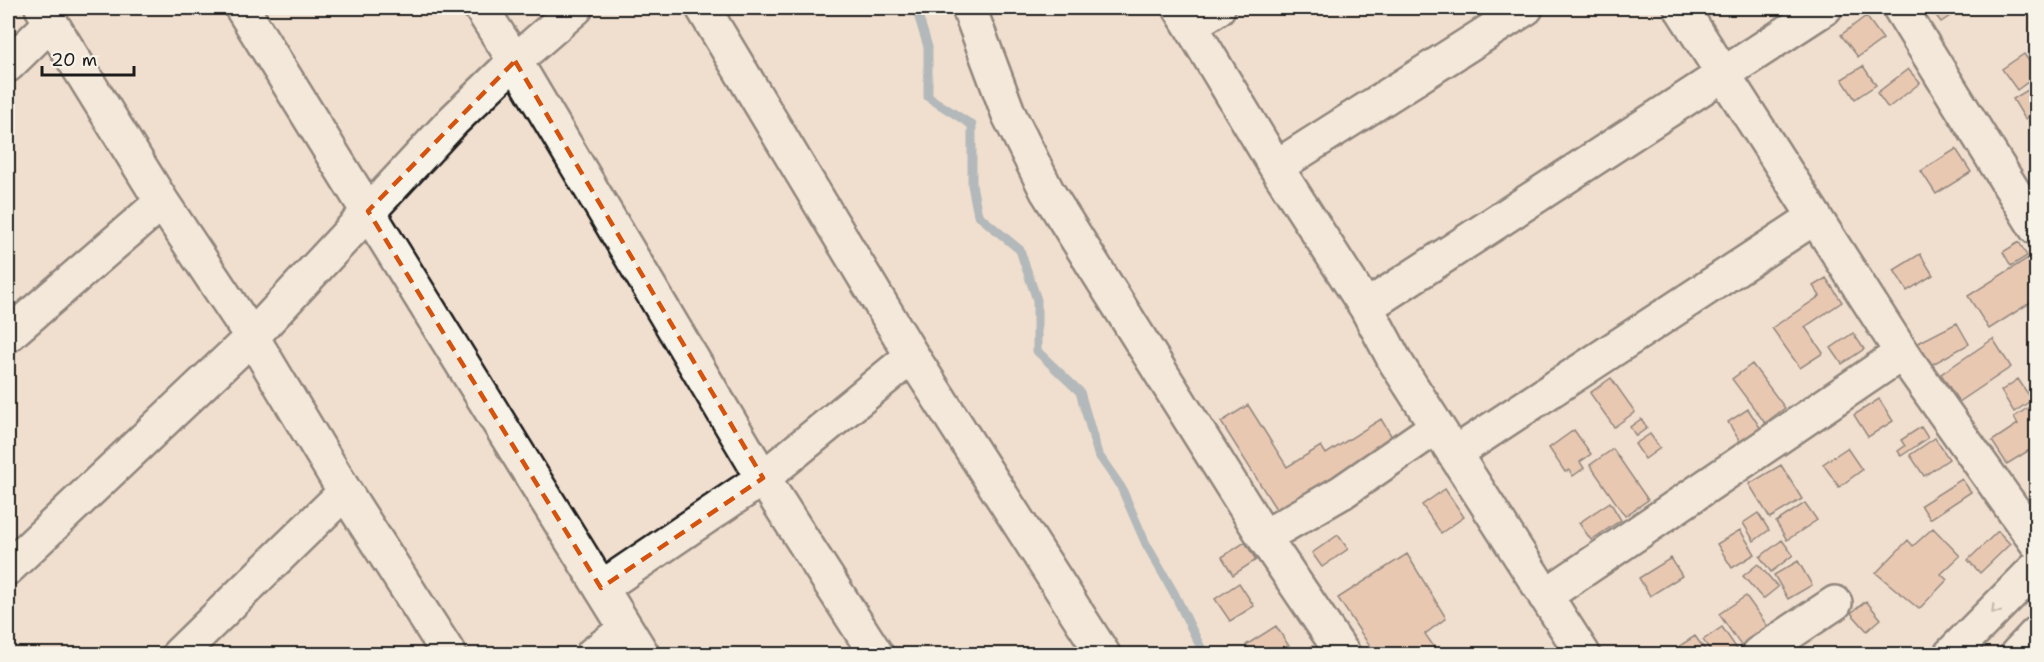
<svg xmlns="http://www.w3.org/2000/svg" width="2044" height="662" font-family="'Shantell Sans',sans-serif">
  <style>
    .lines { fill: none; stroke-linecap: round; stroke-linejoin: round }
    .stream { stroke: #688ca2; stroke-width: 9 }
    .building { fill: #dfae91; stroke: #1c1c1c; stroke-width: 1.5 }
    .minor-casing { stroke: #1c1c1c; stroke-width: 38 }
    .minor { stroke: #f7f3e8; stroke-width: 33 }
    .oneway { stroke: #94928c }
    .marked { fill: none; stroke: #d4530e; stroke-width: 4.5; stroke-dasharray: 12 8; stroke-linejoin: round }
  </style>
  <rect width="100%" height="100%" fill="#f0dece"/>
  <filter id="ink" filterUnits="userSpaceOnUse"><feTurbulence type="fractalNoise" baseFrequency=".0167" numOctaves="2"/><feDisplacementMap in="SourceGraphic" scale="12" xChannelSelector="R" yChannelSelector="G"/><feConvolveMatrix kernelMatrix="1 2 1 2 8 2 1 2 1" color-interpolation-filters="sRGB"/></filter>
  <g filter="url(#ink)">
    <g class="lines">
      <path class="stream" d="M916,8L928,47V97L972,125V185L978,215L1020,250L1037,300V351L1080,392L1098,454L1121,487L1146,544L1174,593L1204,654"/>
    </g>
    <path class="building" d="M1930,8H1962L1941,22Z
      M1866,16L1883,39L1858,57L1841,35Z
      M2024,54L2036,71V76L2017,90L2002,69Z
      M1863,66L1876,85L1855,99L1842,79Z
      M1908,69L1920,83L1888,108L1877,93Z
      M2031,88L2036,97V112L2025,119L2013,99Z
      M1956,149L1971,172L1936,194L1921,171Z
      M2019,242L2027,256L2011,266L2003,252Z
      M1920,254L1933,275L1907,291L1894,270Z
      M2028,258L2036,271V299L1989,329L1968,296Z
      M1826,278L1842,302L1805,327L1823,353L1800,368L1772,328L1820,296L1813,286Z
      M1957,323L1969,344L1931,365L1918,343Z
      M1853,333L1864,349L1842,364L1831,348Z
      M1993,339L2011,367L1959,402L1941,374Z
      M1752,364L1785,408L1765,423L1732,379Z
      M1611,378L1635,412L1614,427L1590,393Z
      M2018,379L2032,400L2014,412L2001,391Z
      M1879,399L1893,421L1868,437L1854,415Z
      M1248,405L1287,467L1321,446L1326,454L1381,419L1397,445L1281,517L1221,422Z
      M2029,407L2036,419V446L2007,464L1992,441L2018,424L2014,417Z
      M1748,409L1763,432L1742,445L1728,422Z
      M1641,419L1647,428L1636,436L1630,427Z
      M1921,427L1928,438L1901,456L1898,451L1905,446L1901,440Z
      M1574,430L1591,454L1580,462L1584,468L1573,476L1569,470L1565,472L1549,448Z
      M1650,434L1660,448L1645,459L1635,444Z
      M1935,438L1949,459L1924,476L1910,455Z
      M1847,448L1862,470L1839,487L1823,464Z
      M1613,449L1648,500L1625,516L1590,465Z
      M1781,465L1802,499L1770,518L1749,484Z
      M1962,479L1971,492L1930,519L1921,505Z
      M1445,489L1464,517L1441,533L1422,505Z
      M1610,502L1621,520L1591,540L1579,523Z
      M1805,503L1817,520L1787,540L1776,522Z
      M1758,513L1769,530L1754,541L1743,523Z
      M1933,528L1960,556L1941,574L1947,580L1919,609L1876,573L1908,540L1913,546Z
      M1740,530L1755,554L1732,568L1717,544Z
      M1998,531L2010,544L1980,573L1968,560Z
      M1338,535L1348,549L1322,567L1312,553Z
      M1782,540L1793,555L1771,572L1760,557Z
      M1245,542L1256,560L1233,575L1222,557Z
      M1407,554L1446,618L1425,634L1439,654H1375L1338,598Z
      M1671,558L1682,576L1650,596L1639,578Z
      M1798,561L1812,585L1788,599L1774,575Z
      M1758,564L1778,587L1763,599L1743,576Z
      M1239,583L1254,606L1230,621L1215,599Z
      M1746,596L1769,628L1742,647L1719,614Z
      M1866,601L1881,619L1867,631L1851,613Z
      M1276,626L1294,654H1252L1246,645Z
      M1722,627L1737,649L1729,654H1713L1703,640Z
      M1695,636L1708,654H1667Z
      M1312,646L1317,654H1300Z"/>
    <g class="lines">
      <defs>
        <path id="minor" d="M42,8L162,202L252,337L345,492L449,654
          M242,8L642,654
          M481,8L515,61L763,478L876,654
          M703,8L912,356L1103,654
          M969,8L1009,115L1047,191L1264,537L1343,654
          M1180,8L1276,167L1366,307L1395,361L1583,654
          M1681,8L1902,353L2036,542
          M1900,8L2036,228
          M1191,25L1218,8
          M8,65L51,23
          M1276,167L1526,8
          M1366,307L1825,8
          M8,335L162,202
          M1454,454L1815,217
          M1264,537L1342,492L1436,427
          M8,568L252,337L453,121L515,61L576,8
          M601,588L763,478L912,356
          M1545,596L1902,353
          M179,654L345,492
          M593,654L626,629
          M1758,654L1835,603
          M1951,654L2036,568
          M2017,654L2036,634"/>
      </defs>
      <use href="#minor" class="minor-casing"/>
      <use href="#minor" class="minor"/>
    </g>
    <defs><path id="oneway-chevron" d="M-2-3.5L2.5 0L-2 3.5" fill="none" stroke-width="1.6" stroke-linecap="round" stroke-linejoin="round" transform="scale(1.5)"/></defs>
    <use class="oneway" href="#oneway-chevron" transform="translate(1995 610) rotate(135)"/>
  </g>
  <path d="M0 0H2044V662H0ZM515,61L763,478L601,588L368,211Z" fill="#f0dece" fill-opacity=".55" fill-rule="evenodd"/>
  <path class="marked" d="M515,61L763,478L601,588L368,211Z"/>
  <rect width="2044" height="662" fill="none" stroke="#f7f3e8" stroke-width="30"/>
  <rect x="15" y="15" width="2014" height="632" fill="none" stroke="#1c1c1c" stroke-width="2" filter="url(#ink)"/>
  <path d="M42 66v9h92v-9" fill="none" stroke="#1c1c1c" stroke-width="3"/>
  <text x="51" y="66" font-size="18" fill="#1c1c1c" stroke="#f7f3e8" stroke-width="4.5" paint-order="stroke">20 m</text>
</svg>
